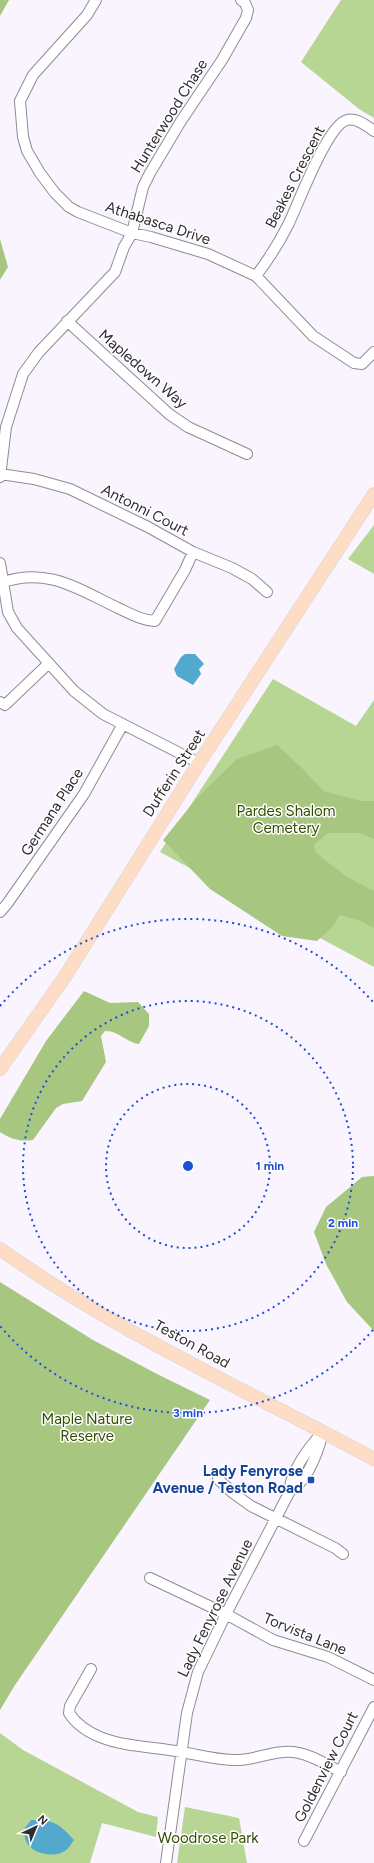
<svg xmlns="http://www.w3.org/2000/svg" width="374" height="1863" font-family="Figtree,sans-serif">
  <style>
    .green { fill: #b8d693 }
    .forest { fill: #a7c680 }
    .water { fill: #52a8cd }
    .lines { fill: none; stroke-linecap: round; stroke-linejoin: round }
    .minor-casing { stroke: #8f8b94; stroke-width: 12 }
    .major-casing { stroke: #d5d5d5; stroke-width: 14 }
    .minor { stroke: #fff; stroke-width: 10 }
    .major { stroke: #feddc7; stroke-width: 13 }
    .ring { fill: none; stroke: #1d4ed8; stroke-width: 2; stroke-dasharray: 2 4 }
    .transit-dot { fill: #1a4fb4; stroke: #fff; stroke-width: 1.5 }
    .labels { text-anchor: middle; stroke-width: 3; stroke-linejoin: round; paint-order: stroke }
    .street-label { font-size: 15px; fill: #2e2c2f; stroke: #fff }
    .park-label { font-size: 15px; fill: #344d00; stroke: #fff }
    .transit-label { font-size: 15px; font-weight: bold; fill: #164399; stroke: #fff; text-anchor: end }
    .centre { fill: #1d4ed8; stroke: #fff; stroke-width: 2 }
    .ring-label { font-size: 12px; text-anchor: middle; font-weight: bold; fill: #1d4ed8; stroke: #fff; stroke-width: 3; stroke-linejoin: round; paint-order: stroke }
  </style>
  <rect width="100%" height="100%" fill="#faf4fe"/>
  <path class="green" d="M341,0H374V118L359,109L301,62Z
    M374,525V574L348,559Z
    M273,679L356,726L374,700V967L160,852Z
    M0,1733L23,1750L138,1812L158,1817L156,1837L102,1823L90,1863H0Z
    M185,1807L239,1818L247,1863H177Z"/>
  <path class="forest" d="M0,0H9L0,16Z
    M0,239L8,267L0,280Z
    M277,745L304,770L323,791L362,801H374V839L359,833H328L314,845L316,853L347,877L374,891V928L361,921L340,915L333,926L317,941L282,936L210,889L163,840L197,798L237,759Z
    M84,991L110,1003L138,1002L149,1014V1026L139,1044C127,1043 118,1030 105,1031L101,1036L106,1062L82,1101L63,1104L56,1108L33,1140C20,1142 11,1139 0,1132V1119L46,1041Z
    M374,1176V1331L347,1302L326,1264L314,1232L326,1207L362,1177Z
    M0,1282L93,1340L157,1374L210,1400L15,1685L0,1710Z"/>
  <path class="water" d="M185,654H195L204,664L199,669L201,674L193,685L177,676L174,669L181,657Z
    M31,1820C53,1819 60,1824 74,1840C70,1845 68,1850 63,1852C51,1858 31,1853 26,1841C24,1838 25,1832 25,1828Z"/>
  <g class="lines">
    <defs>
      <path id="minor" d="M96,0L87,15L33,75L20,101L23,137L27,151L40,173L55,193L69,207L78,212L132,233L151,237L208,254L256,276L313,336L354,363L362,364L374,352
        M256,276C268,260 279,243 288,225C298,205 327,125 347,120C356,117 367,126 374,131
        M67,321L169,414L188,427L247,454
        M0,474L34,479L70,489L148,527L193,552L232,568L252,579L267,592
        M0,477L6,427L23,374L39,352L115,272L124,247L132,233L143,187L150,173L181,121L222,60L246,18L248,10L245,3L241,0
        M0,563L8,612L17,628L74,691L103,714L199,763
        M0,583C47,566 78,589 118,608C131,614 141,620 155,621L185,570L193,552
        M0,702L5,705L48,664
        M0,912L7,904L84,794L123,724
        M218,1479L233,1493L251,1506L335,1548L343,1554
        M290,1491C289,1473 310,1446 322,1433
        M150,1578L226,1614L273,1640L328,1657L374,1680
        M91,1669L70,1706L69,1713C76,1724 88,1732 100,1737C125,1747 155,1747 181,1752C200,1755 220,1761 239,1760C259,1759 279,1748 299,1753C314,1756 327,1765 341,1772
        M304,1841L374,1707
        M166,1863L187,1713L198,1672L226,1614L290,1491C308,1480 318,1452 323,1432"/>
      <path id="major" d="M0,1069L64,978L199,763L374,494
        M0,1249C115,1331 250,1392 374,1459"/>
    </defs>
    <use href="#minor" class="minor-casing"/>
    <use href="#major" class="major-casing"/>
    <use href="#minor" class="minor"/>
    <use href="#major" class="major"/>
  </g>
  <g class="ring">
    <circle cx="188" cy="1166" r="82"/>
    <circle cx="188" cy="1166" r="165"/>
    <path d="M373 1330A247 247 0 0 1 0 1326M0 1006A247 247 0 0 1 373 1002"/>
  </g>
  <rect class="transit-dot" x="307" y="1476" width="8" height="8" rx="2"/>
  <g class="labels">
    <g class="street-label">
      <text transform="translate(169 116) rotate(-58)" y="5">Hunterwood Chase</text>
      <text transform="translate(295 177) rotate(-63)" y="5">Beakes Crescent</text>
      <text transform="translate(158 223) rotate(18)" y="5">Athabasca Drive</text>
      <text transform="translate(143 369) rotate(41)" y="5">Mapledown Way</text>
      <text transform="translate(145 510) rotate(27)" y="5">Antonni Court</text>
      <text transform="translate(174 773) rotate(-57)" y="5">Dufferin Street</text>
      <text transform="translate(52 812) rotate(-57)" y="5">Germana Place</text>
      <text transform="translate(192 1344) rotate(29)" y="5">Teston Road</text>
      <text transform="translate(215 1608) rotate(-64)" y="5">Lady Fenyrose Avenue</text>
      <text transform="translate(305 1634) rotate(22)" y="5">Torvista Lane</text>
      <text transform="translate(326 1767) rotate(-63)" y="5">Goldenview Court</text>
    </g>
    <g class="park-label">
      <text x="286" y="816">Pardes Shalom<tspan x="286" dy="17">Cemetery</tspan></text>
      <text x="87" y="1424">Maple Nature<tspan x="87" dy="17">Reserve</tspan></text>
      <text x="208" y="1843">Woodrose Park</text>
    </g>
    <g class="transit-label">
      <text x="303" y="1476">Lady Fenyrose<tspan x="303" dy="17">Avenue / Teston Road</tspan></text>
    </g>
  </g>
  <circle cx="188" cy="1166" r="6" class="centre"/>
  <g class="ring-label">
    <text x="270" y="1170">1 min</text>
    <text x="343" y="1227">2 min</text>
    <text x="188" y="1417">3 min</text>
  </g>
  <g transform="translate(36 1827) rotate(44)" stroke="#ffffff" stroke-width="3" paint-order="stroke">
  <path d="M0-3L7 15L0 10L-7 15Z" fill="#2e2c2f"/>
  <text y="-6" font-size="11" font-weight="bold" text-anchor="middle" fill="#2e2c2f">N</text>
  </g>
</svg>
